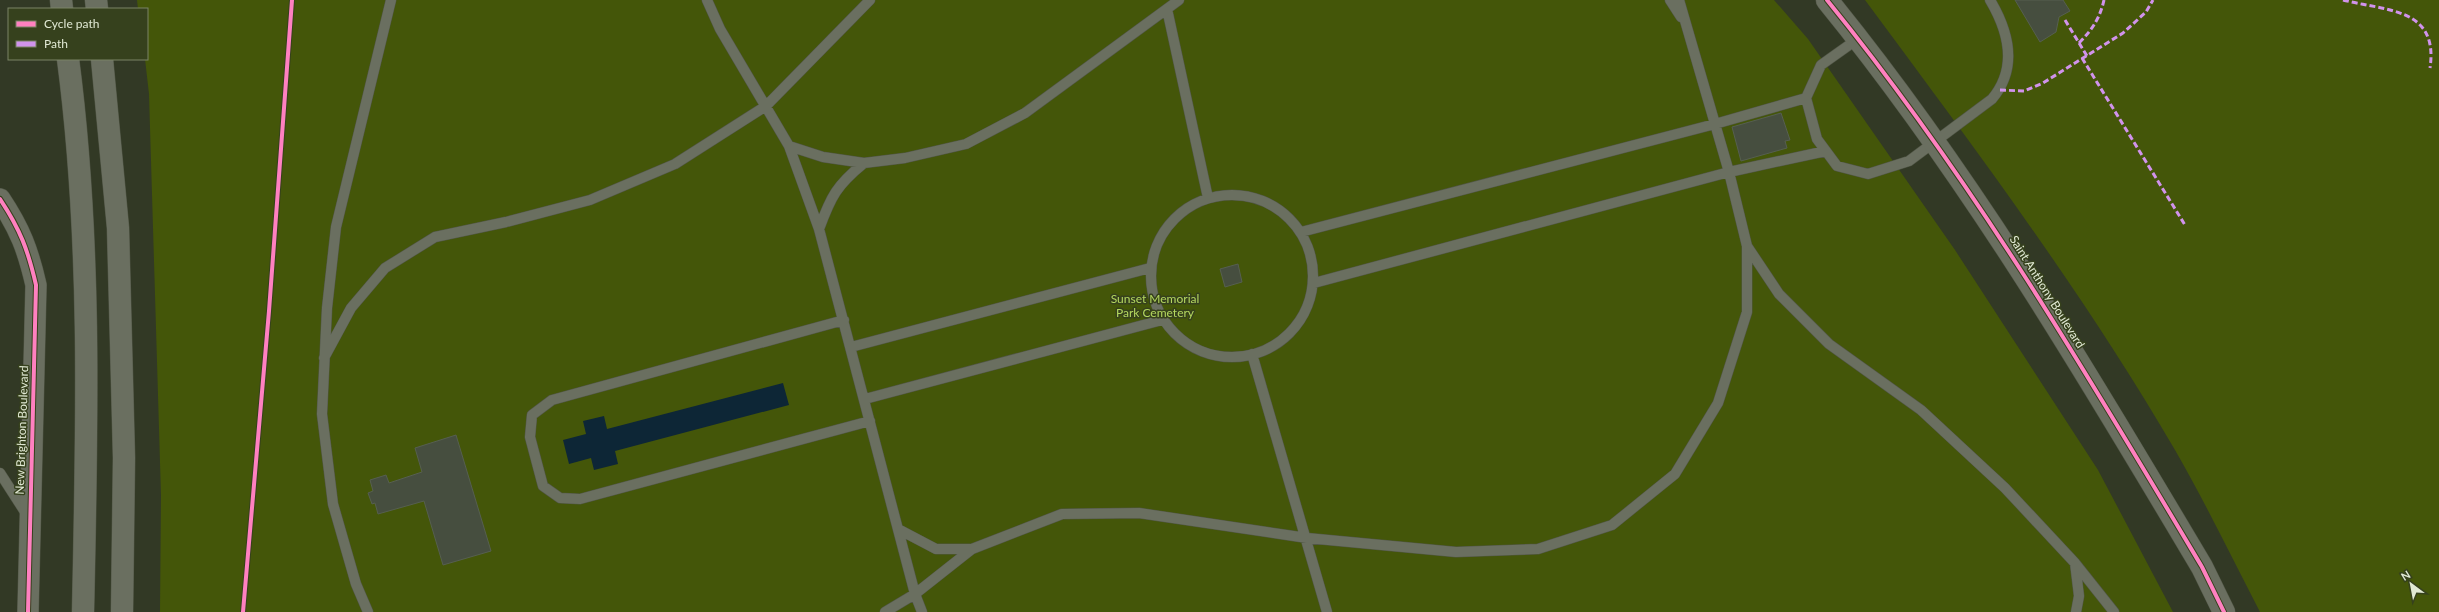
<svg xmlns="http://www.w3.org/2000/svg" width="2439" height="612" font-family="Lato,sans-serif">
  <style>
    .green { fill: #445609 }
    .water { fill: #0d2636 }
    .building { fill: #464e3f; stroke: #565f50 }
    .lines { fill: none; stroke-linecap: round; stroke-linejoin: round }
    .service-casing { stroke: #515646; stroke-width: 11 }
    .minor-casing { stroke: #515646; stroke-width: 22 }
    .tertiary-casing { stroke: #515646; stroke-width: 23 }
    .secondary-casing { stroke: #515646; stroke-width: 23 }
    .service { stroke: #6a6f60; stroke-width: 10 }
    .minor { stroke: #6a6f60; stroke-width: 21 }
    .tertiary { stroke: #6a6f60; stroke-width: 22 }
    .secondary { stroke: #6a6f60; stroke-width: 22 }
    .quiet { stroke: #d193ec; stroke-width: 3; stroke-dasharray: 6 3; stroke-linecap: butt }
    .cycleway-casing { stroke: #36411d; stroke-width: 6 }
    .cycleway { stroke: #ff80c0; stroke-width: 4 }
    .labels { text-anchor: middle; stroke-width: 3; stroke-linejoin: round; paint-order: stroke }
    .street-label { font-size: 12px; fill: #e1e9d4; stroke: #36411d }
    .park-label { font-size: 12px; fill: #b4d75f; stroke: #36411d }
  </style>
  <rect width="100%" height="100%" fill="#323925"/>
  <path class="green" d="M137,0H1774L1808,39L1955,250L2098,470L2173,612H160L161,495L149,94L145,59H147V9H138Z
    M1865,0H2439V612H2260C2232,558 2205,502 2175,450C2083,292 1973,146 1865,0Z"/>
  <path class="water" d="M783,383L789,405L615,451L618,464L594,470L591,458L569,464L563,440L586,434L583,421L604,416L607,429Z"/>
  <path class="building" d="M2015,0H2063L2070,11L2059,17L2056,32L2040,42Z
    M1781,113L1790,140L1785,141L1787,148L1741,161L1732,127Z
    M1238,264L1242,282L1225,287L1220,269Z
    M456,435L491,551L443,565L424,501L378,514L375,503L372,504L368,493L373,491L370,480L386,475L389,483L422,472L415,448Z"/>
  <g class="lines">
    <defs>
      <path id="service" d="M707,0L720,29L789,146L823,157L864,163L905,158L966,144L1025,113L1179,0
        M1670,0L1681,17
        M1167,9L1208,198
        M1859,38L1821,65L1806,98L1817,139L1837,166L1868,174L1909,161L1992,99C2018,68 2009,32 1990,0
        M789,146L819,229L915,594L922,612
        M1151 276a81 81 0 1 1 162 0a81 81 0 1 1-162 0Z
        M819,229C831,196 837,185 864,163
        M1301,232L1715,124L1806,98
        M1747,246L1779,294L1829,344L1921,410L2005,488L2075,563L2114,612
        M1314,283L1729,172L1826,151
        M844,320L552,400L532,415L530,437L543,486L560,498L580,499L870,421
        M851,347L1150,268
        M1252,354L1327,612
        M324,358L351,308L385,268L435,237L506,222L590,200L675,164L766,106L870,0
        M865,399L1162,320
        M0,473L27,515
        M898,529L936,549H972
        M2075,563L2079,596L2076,612
        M368,612L356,584L333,504L322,414L327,308L336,227L391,0
        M885,612L915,594L972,549L1062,514L1139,513L1307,538L1456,552L1538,549L1612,525L1675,474L1718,403L1747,312V246L1729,172L1679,0"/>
      <path id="minor" d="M0,199C20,229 28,250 36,285L28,612"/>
      <path id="tertiary" d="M1827,0C1971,177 2086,372 2202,567L2224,612"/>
      <path id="secondary" d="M61,0L62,9
        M96,0L97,9
        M68,59C92,242 87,428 83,612
        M102,59L118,228L124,458L122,612"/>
    </defs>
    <use href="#service" class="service-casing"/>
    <use href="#minor" class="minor-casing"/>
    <use href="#tertiary" class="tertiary-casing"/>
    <use href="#secondary" class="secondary-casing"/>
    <use href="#service" class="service"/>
    <use href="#minor" class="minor"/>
    <use href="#tertiary" class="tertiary"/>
    <use href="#secondary" class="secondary"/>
    <path class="quiet" d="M2343,0C2385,11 2439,7 2430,68
      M2065,20L2087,56
      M2079,43C2092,30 2100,18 2104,0
      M2082,58L2185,225
      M2000,90L2024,91L2043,83L2123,33L2146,12L2153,0"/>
    <defs>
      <path id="cycleway" d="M1827,0C1971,177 2086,372 2202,567L2224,612
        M0,199C20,229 28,250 36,285L28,612
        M243,612L269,311L292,0"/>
    </defs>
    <use href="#cycleway" class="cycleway-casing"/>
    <use href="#cycleway" class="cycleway"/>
  </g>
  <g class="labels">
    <g class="street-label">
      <text transform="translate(2047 292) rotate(58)" y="4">Saint Anthony Boulevard</text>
      <text transform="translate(22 430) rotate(-88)" y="4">New Brighton Boulevard</text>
    </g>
    <g class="park-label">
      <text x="1155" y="303">Sunset Memorial<tspan x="1155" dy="14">Park Cemetery</tspan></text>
    </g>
  </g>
  <rect x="8" y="8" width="140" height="52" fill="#36411d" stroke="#7a8466"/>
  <rect x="16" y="21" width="20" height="6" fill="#ff80c0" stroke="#7a8466"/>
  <text x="44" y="28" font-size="12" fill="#e1e9d4">Cycle path</text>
  <rect x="16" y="41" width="20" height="6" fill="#d193ec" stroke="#7a8466"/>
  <text x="44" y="48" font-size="12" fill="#e1e9d4">Path</text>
  <g transform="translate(2411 584) rotate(328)" stroke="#36411d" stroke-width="3" paint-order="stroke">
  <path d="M0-3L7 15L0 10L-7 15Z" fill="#e1e9d4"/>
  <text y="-6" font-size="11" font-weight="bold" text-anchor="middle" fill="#e1e9d4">N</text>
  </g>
</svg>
